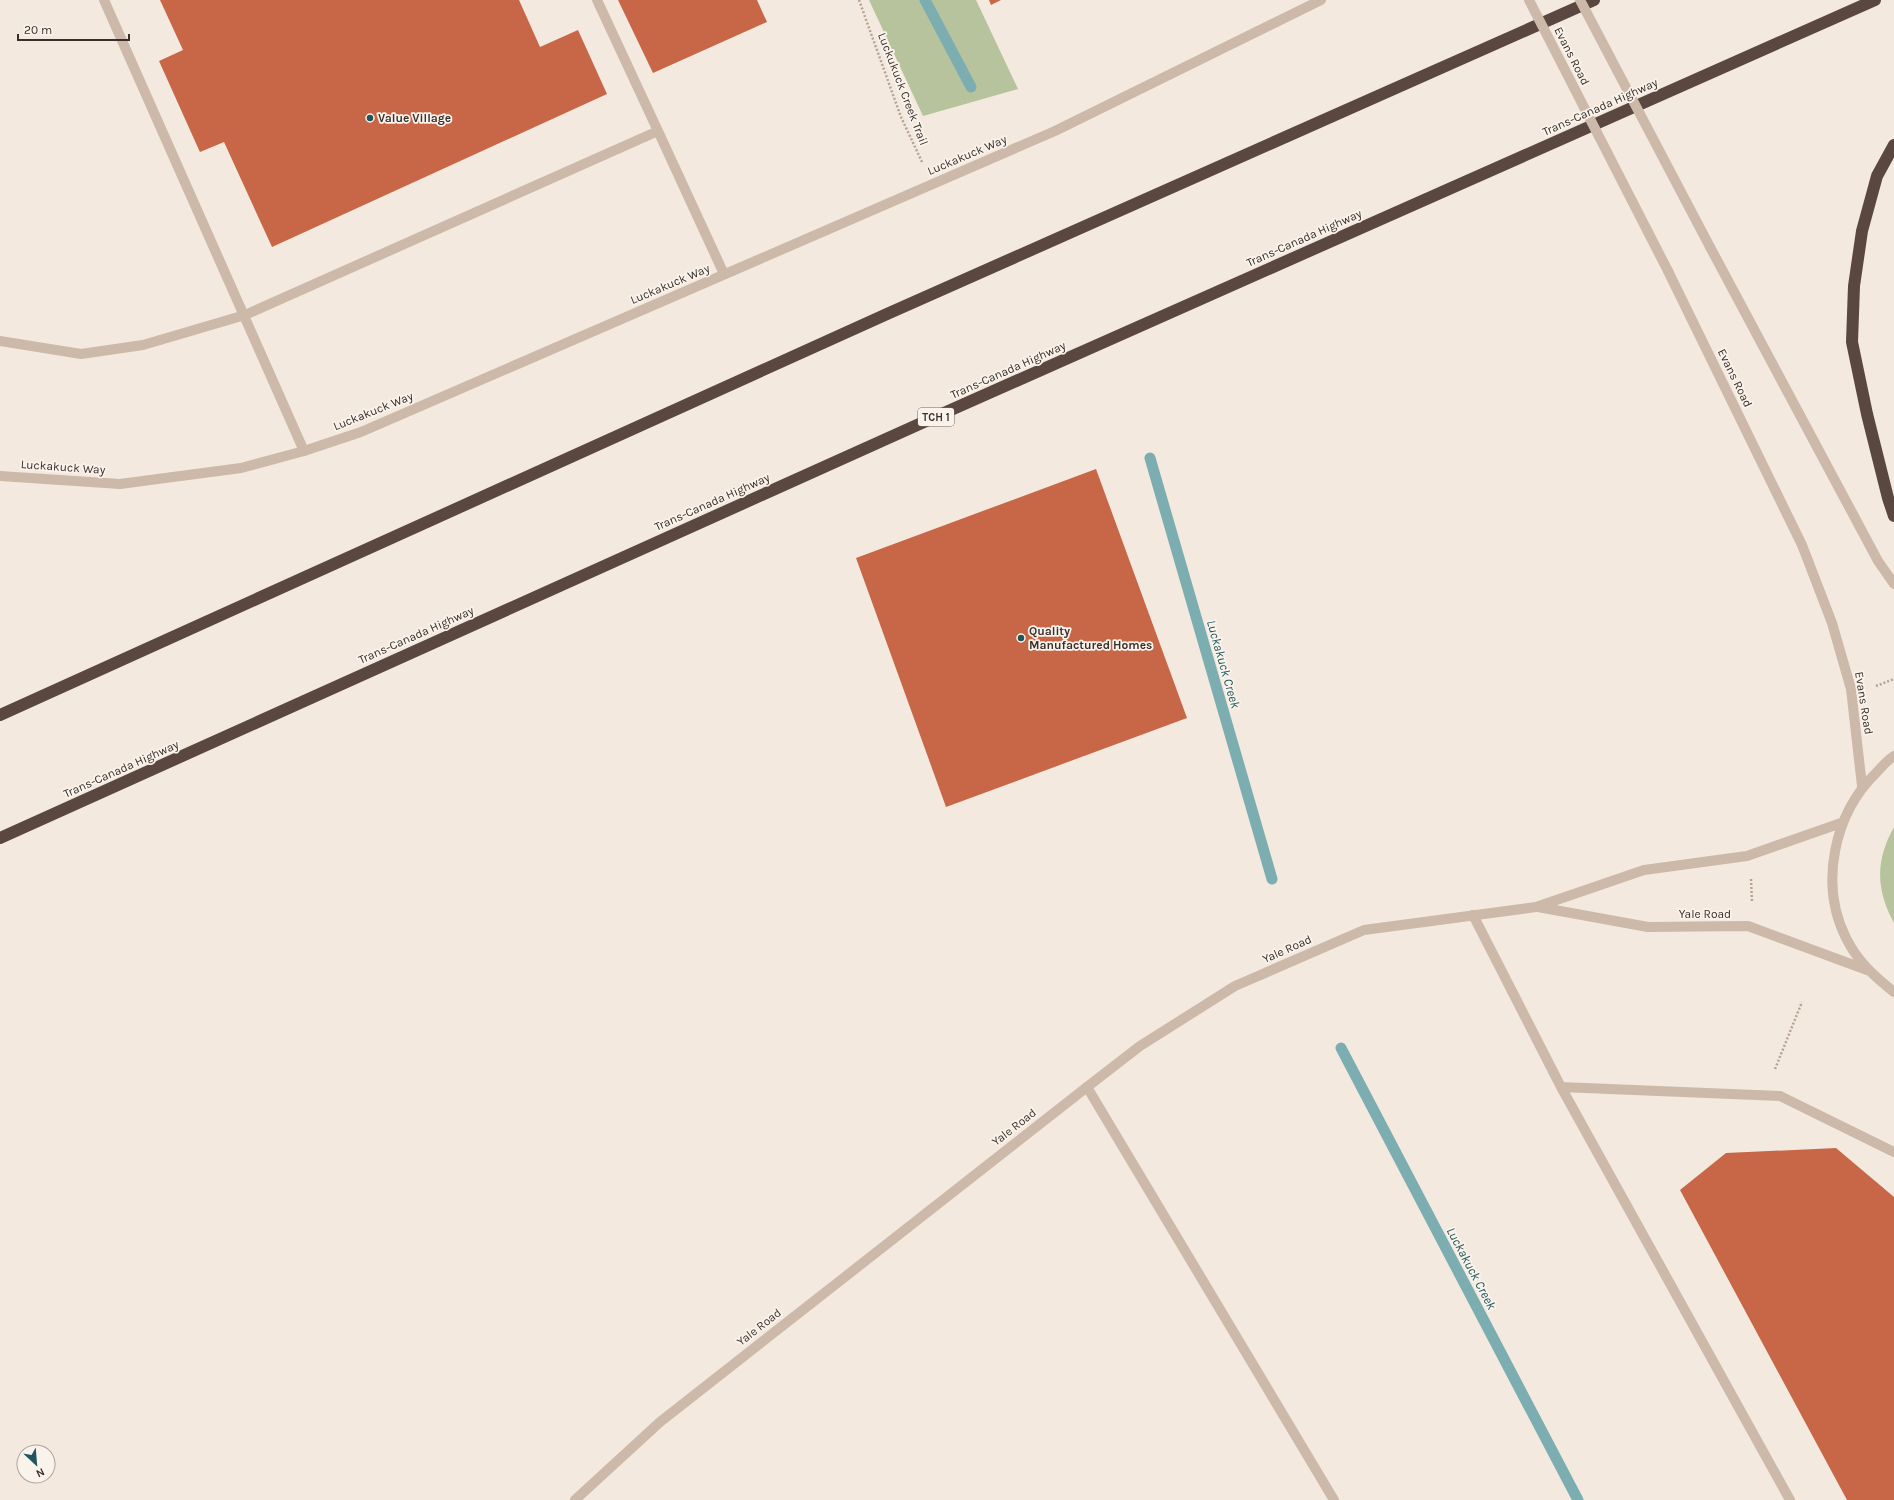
<svg xmlns="http://www.w3.org/2000/svg" width="1894" height="1500" font-family="Karla,sans-serif">
  <style>
    .green { fill: #b6c39d }
    .lines { fill: none; stroke-linecap: round; stroke-linejoin: round }
    .stream { stroke: #7caeb1; stroke-width: 11 }
    .building { fill: #c86747 }
    .path { stroke: #b8a393; stroke-width: 2.5; stroke-dasharray: 2 2; stroke-linecap: butt }
    .service { stroke: #ccb9a9; stroke-width: 10 }
    .tertiary { stroke: #ccb9a9; stroke-width: 10 }
    .motorway { stroke: #5a4840; stroke-width: 12 }
    .tertiary-bridge { stroke: #ccb9a9; stroke-width: 10 }
    .poi-dot { fill: #1e575b; stroke: #faf3eb; stroke-width: 1.5 }
    .labels { text-anchor: middle; stroke-width: 3.5; stroke-linejoin: round; paint-order: stroke }
    .shield { fill: #faf3eb; stroke: #736963; stroke-width: 1 }
    .shield-label { font-size: 11px; font-weight: bold; fill: #392e29 }
    .street-label { font-size: 12px; fill: #392e29; stroke: #faf3eb }
    .poi-label { font-size: 12px; font-weight: bold; fill: #392e29; stroke: #faf3eb; text-anchor: start }
    .water-label { font-size: 13px; font-style: italic; fill: #1e575b; stroke: #faf3eb }
  </style>
  <rect width="100%" height="100%" fill="#f3e9de"/>
  <path class="green" d="M869,0H976L1018,89L923,116Z
    M1894,827V923C1876,890 1875,861 1894,827Z"/>
  <g class="lines">
    <path class="stream" d="M925,0L971,87
      M1150,458L1272,879
      M1341,1048L1578,1500"/>
  </g>
  <path class="building" d="M160,0H519L540,47L578,30L607,94L272,247L224,142L200,152L199,150L159,61L183,50Z
    M618,0H757L767,22L653,73Z
    M989,0H1001L991,5Z
    M1096,469L1187,718L946,807L856,558Z
    M1836,1148L1894,1197V1500H1847L1680,1190L1726,1153Z"/>
  <g class="lines">
    <path class="path" d="M859,0L901,117L922,162
      M1876,686L1894,679
      M1751,879L1752,902
      M1775,1069L1802,1002"/>
    <path class="service" d="M104,0L304,451
      M658,131L724,274
      M0,341L81,354L143,345L245,315L658,131L597,0
      M1473,915L1561,1087L1790,1500
      M1087,1087L1334,1500
      M1561,1087L1780,1096L1894,1152"/>
    <path class="tertiary" d="M1710,247L1878,561L1894,584
      M1668,271L1802,545L1832,623L1851,689L1862,786
      M0,476L120,484L241,468L304,451L361,432L1055,131L1321,0
      M1894,756C1887,760 1882,767 1876,773C1834,814 1819,884 1846,938C1858,962 1874,976 1894,992
      M1538,907L1648,927L1748,926L1867,970
      M575,1500L660,1422L1087,1087L1140,1046L1235,986L1364,930L1536,907L1644,870L1747,856L1841,823"/>
    <path class="motorway" d="M1894,145L1877,176L1862,231L1854,286L1852,342L1867,414L1888,498L1894,516
      M0,715L887,314L1594,0
      M0,838L935,417L1875,0"/>
    <path class="tertiary-bridge" d="M1529,0L1668,271
      M1580,0L1710,247"/>
  </g>
  <g class="poi-dot">
    <circle cx="370" cy="118" r="4"/>
    <circle cx="1021" cy="638" r="4"/>
  </g>
  <g class="labels">
    <rect class="shield" x="918" y="408" width="36" height="18" rx="3"/>
    <g class="shield-label">
      <text x="936" y="421">TCH 1</text>
    </g>
    <g class="street-label">
      <text transform="translate(1572 56) rotate(63)" y="4">Evans Road</text>
      <text transform="translate(903 89) rotate(69)" y="4">Luckukuck Creek Trail</text>
      <text transform="translate(1600 107) rotate(-24)" y="4">Trans-Canada Highway</text>
      <text transform="translate(967 155) rotate(-23)" y="4">Luckakuck Way</text>
      <text transform="translate(1304 238) rotate(-24)" y="4">Trans-Canada Highway</text>
      <text transform="translate(670 284) rotate(-23)" y="4">Luckakuck Way</text>
      <text transform="translate(1008 370) rotate(-24)" y="4">Trans-Canada Highway</text>
      <text transform="translate(1735 378) rotate(64)" y="4">Evans Road</text>
      <text transform="translate(373 411) rotate(-22)" y="4">Luckakuck Way</text>
      <text transform="translate(63 467) rotate(4)" y="4">Luckakuck Way</text>
      <text transform="translate(712 502) rotate(-24)" y="4">Trans-Canada Highway</text>
      <text transform="translate(416 635) rotate(-24)" y="4">Trans-Canada Highway</text>
      <text transform="translate(1864 703) rotate(81)" y="4">Evans Road</text>
      <text transform="translate(121 769) rotate(-24)" y="4">Trans-Canada Highway</text>
      <text x="1705" y="918">Yale Road</text>
      <text transform="translate(1287 949) rotate(-24)" y="4">Yale Road</text>
      <text transform="translate(1014 1127) rotate(-38)" y="4">Yale Road</text>
      <text transform="translate(759 1327) rotate(-38)" y="4">Yale Road</text>
    </g>
    <g class="poi-label">
      <text x="378" y="122">Value Village</text>
      <text x="1029" y="635">Quality<tspan x="1029" dy="14">Manufactured Homes</tspan></text>
    </g>
    <g class="water-label">
      <text transform="translate(1224 664) rotate(74)" y="5">Luckakuck Creek</text>
      <text transform="translate(1472 1268) rotate(62)" y="5">Luckakuck Creek</text>
    </g>
  </g>
  <g transform="translate(36 1464) rotate(154)"><circle r="19" fill="#faf3eb" stroke="#ada49d"/>
  <path d="M0-3L7 15L0 10L-7 15Z" fill="#1e575b"/>
  <text y="-6" font-size="11" font-weight="bold" text-anchor="middle" fill="#392e29">N</text>
  </g>
  <path d="M18 34v6h111v-6" fill="none" stroke="#392e29" stroke-width="2"/>
  <text x="24" y="34" font-size="12" fill="#392e29" stroke="#faf3eb" stroke-width="3" paint-order="stroke">20 m</text>
</svg>
